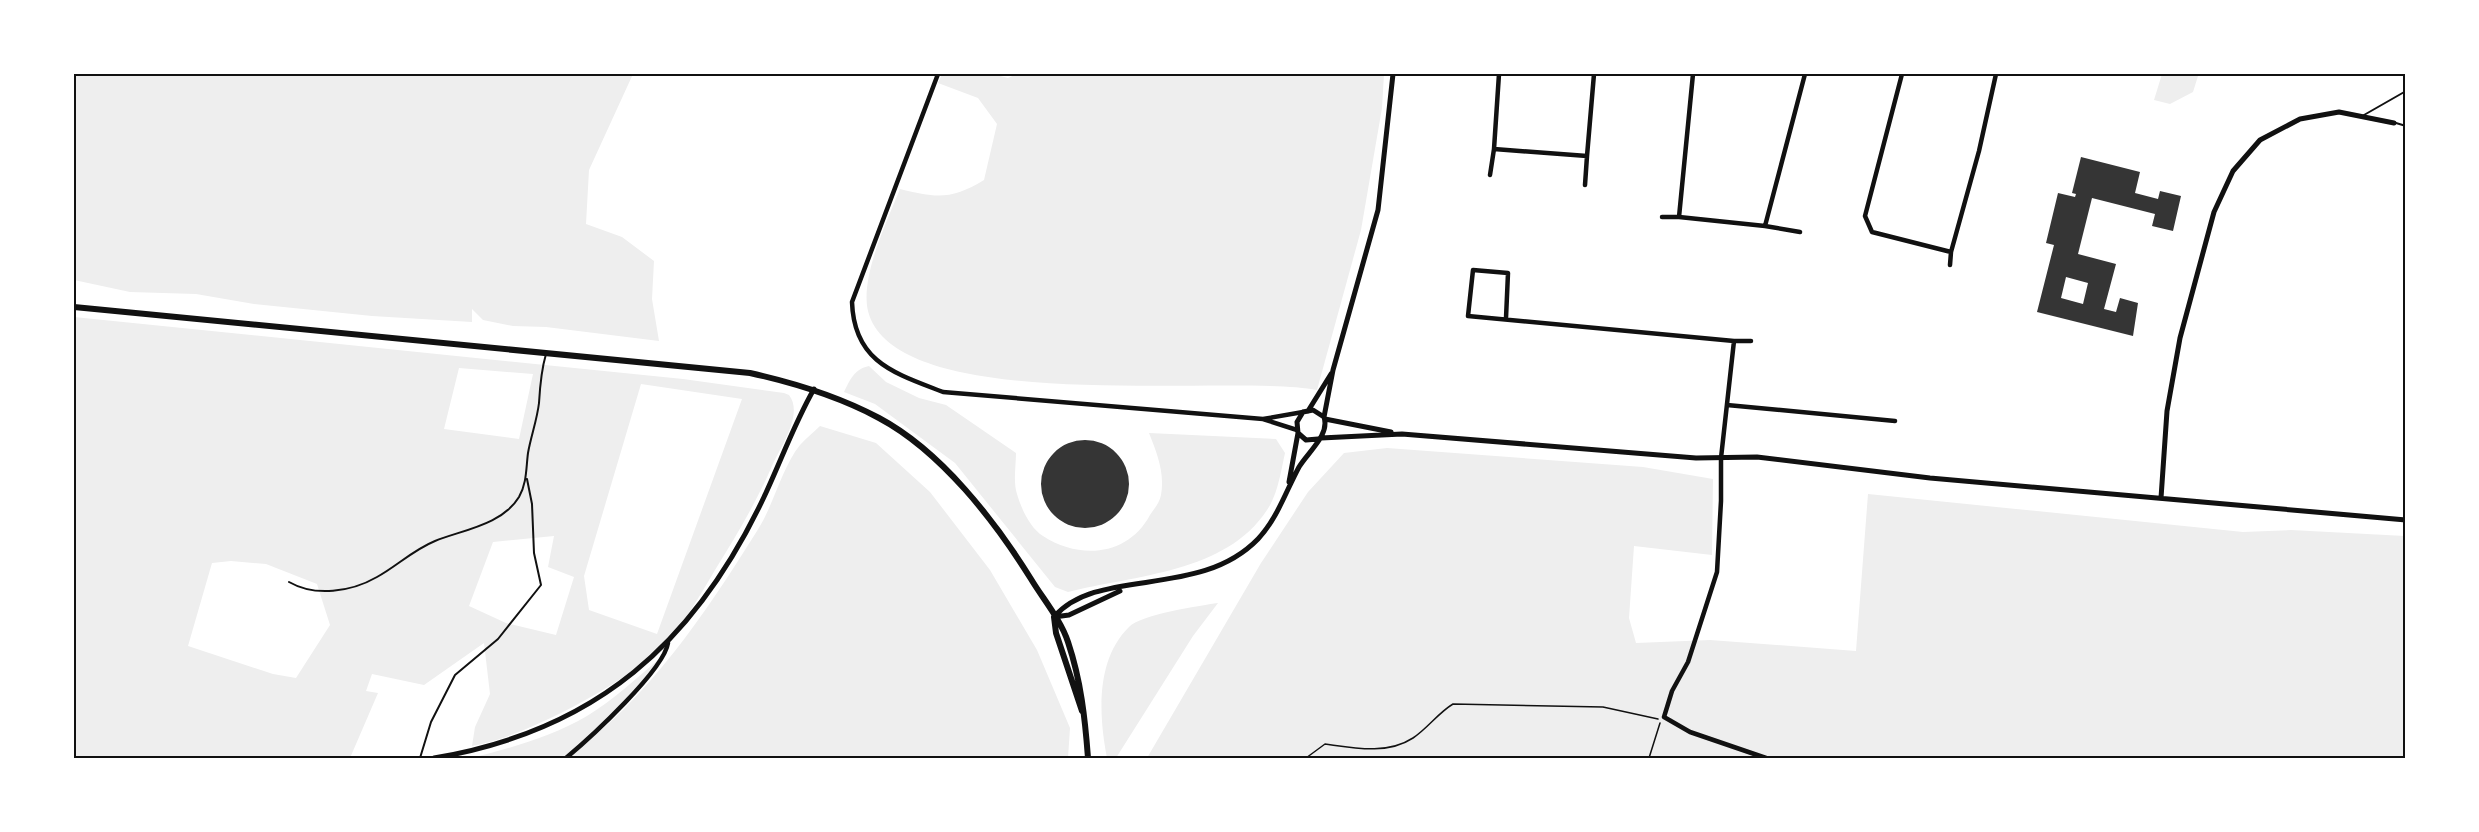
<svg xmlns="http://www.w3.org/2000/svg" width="2479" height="832" font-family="'Alegreya Sans',sans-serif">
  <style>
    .green { fill: #eee; fill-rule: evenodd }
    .building { fill: #353535; fill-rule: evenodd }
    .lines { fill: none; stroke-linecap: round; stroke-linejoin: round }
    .path { stroke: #111; stroke-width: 1.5 }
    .service { stroke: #111; stroke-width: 2 }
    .minor { stroke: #111; stroke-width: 4.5 }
    .tertiary { stroke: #111; stroke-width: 5 }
    .secondary { stroke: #111; stroke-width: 6 }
    .neatline { fill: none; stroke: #111; stroke-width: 2 }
  </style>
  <rect width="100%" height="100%" fill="#fff"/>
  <path class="green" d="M74,74H633L589,170L586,224L622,237L654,261L652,299L659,341L546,327L513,326L483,320L472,309V322L372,316L254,304L196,294L130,292L74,280Z
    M942,74H993L1008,78L1017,74H1384L1382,108L1361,230L1317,390C1230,373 895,418 868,311C860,277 887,221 900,189C937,198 951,200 984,180L997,124L978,98L938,83Z
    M2162,74L2198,76L2193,92L2170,104L2154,100Z
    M74,317L683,379L784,393L789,395C804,414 780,448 772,466C756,503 736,536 715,570C699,597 683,626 660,648C631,675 596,695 561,713C532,727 504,740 472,746L475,727L490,694L484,643L424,685L372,674L366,691L378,693L350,758H74ZM459,368L533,374L519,439L444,429ZM641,384L742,399L657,634L589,610L584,576ZM554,536L548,567L574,577L556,635L506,623L469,606L493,542ZM231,561L266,564L317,584L330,625L296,678L273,674L188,646L212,563Z
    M869,366L886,382L919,398L946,405L1016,453C1016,465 1013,482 1017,494C1021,508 1030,528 1043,536C1080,560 1128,556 1150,515C1154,509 1160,502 1161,495C1165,473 1157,453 1149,433L1276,439L1285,453C1281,471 1278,494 1267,510C1226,573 1135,575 1068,592L1055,587L955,463L875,404L844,392C850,380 854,369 869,366Z
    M820,426L876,443L930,492L990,570L1037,650L1070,728L1068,758H471C511,748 551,737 587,716C613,700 636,679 659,659C635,696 597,727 566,758C647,701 705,614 757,531C773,507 782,467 800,445C806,438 814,432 820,426Z
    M1387,448L1643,467L1713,479L1712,555L1634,546L1629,618L1636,643L1710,640L1856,651L1868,494L2243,532L2291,530L2405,536V758H1147L1261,563L1308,492L1344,453Z
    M1218,603L1193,636L1116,758H1107C1099,717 1095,660 1129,627C1142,614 1199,606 1218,603Z"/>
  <path class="building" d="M2081,157L2140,172L2135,193L2158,199L2160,191L2181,196L2173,231L2152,226L2155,214L2092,198L2078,254L2116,264L2104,309L2116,312L2120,298L2138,303L2133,336L2037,312L2054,245L2046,243L2058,193L2075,197L2076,194L2072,193ZM2066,277L2088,283L2083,304L2061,298Z
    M1041 484a44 44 0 1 1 88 0a44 44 0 1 1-88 0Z"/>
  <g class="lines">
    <path class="path" d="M1306,758L1325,744C1354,748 1387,755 1413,738C1428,728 1438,713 1453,704L1603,707L1658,719
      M1649,758L1660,723"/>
    <path class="service" d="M2364,115L2406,91
      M2396,123L2406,126
      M289,582C315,597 351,592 377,577C397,566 413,550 435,541C462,530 502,525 519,497C527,483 526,468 528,453C531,436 537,420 539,403C540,385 541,371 546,354
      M420,758L431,722L455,675L498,639L541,585L534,553L532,504L527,479"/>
    <path class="minor" d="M938,74L852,302C854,362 894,373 943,392L1263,419L1297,430
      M1499,74L1494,149L1587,156L1594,74
      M1693,74L1679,217L1765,226L1805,74
      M1902,74L1865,216L1872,232L1951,252L1979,151L1996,74
      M1490,175L1494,149
      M1585,185L1587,156
      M1662,217H1679
      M1765,226L1800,232
      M1950,265L1951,252
      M1506,318L1508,273L1473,270L1468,316L1734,341L1721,458V501L1717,572L1688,662L1672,691L1664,717L1690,732L1766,758
      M1734,341H1751
      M1727,405L1895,421
      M1263,419L1303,412
      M566,758C590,738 664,670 668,643"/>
    <path class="tertiary" d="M1308,411L1331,374
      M1324,417L1333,370L1378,210L1393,74
      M1325,419L1391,432
      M1321,438L1402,434L1696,458L1757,457L1930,478L2406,520
      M1289,482L1298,433
      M2161,498L2167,411L2180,338L2214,212L2233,171L2260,140L2300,119L2339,112L2394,123
      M1054,617C1098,566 1199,600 1258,539C1277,519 1286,491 1299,467C1308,452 1330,435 1324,417L1313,410L1303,412L1297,422L1298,433L1306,440L1318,439
      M1054,617L1069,615L1120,591
      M434,758C596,731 695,643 764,497C781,461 794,424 814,389"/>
    <path class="secondary" d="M74,307L750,373C795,383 838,396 879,418C941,451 995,521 1031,579C1043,599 1061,620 1068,642C1081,681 1085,718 1088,758
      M1054,617L1056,633L1082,711"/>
  </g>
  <rect width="2479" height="832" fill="none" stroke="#ffffff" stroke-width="150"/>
  <rect x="75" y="75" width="2329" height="682" class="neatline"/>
</svg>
